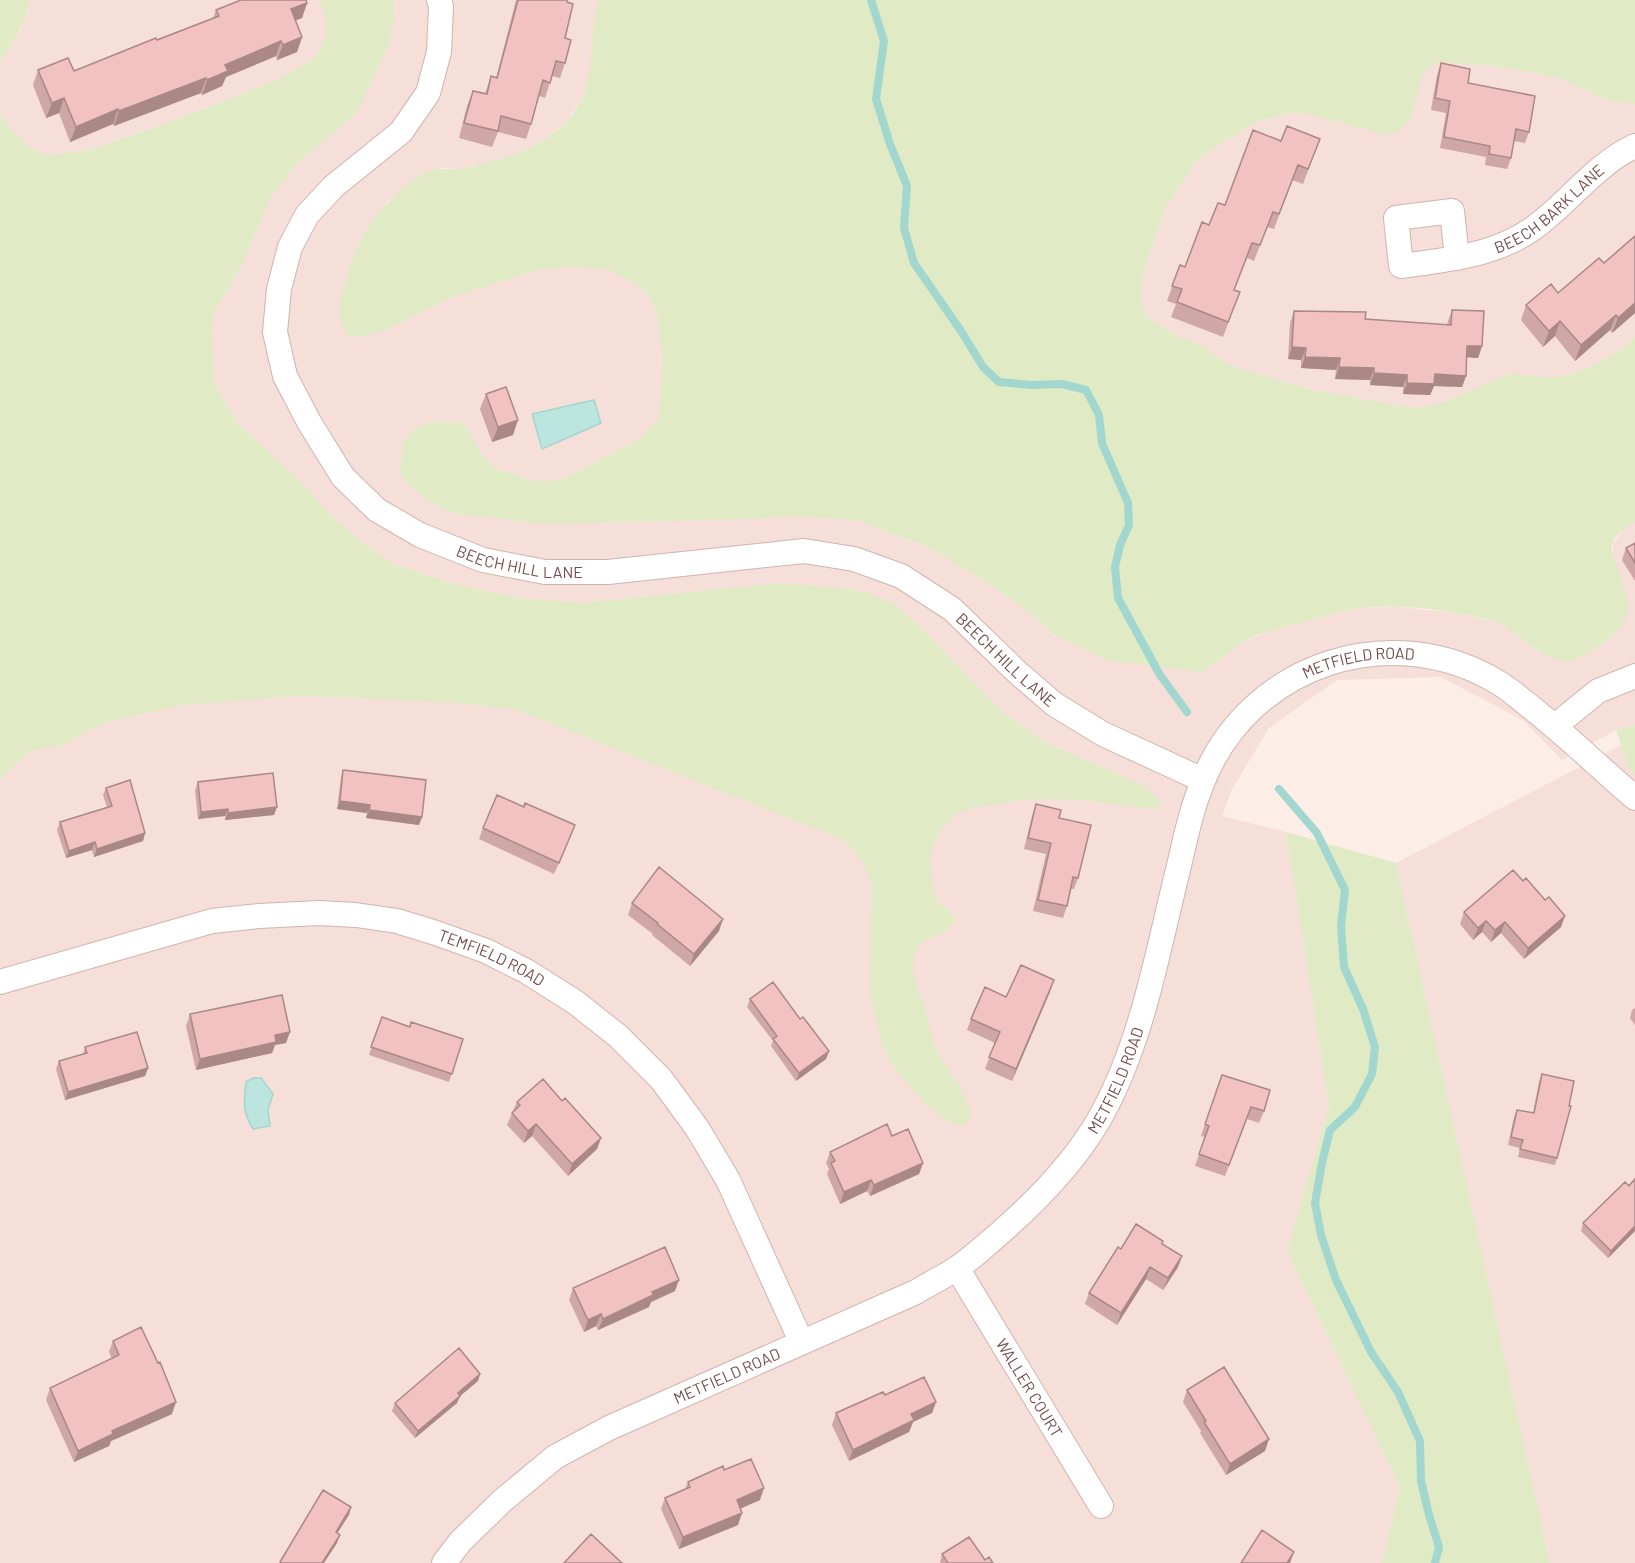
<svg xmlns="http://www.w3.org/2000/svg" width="1635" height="1563" font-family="Barlow,sans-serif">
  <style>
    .residential { fill: #f5dfd8 }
    .green { fill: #e0eac5 }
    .water { fill: #bbe5de; stroke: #a1d7ce; stroke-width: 1.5 }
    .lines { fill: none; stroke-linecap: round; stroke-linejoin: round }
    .stream { stroke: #a1d7ce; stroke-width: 8 }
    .minor-casing { stroke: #d0b4af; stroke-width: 26 }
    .minor { stroke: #fff; stroke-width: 24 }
    .wall { fill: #cfa7a4 }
    .shaded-wall { fill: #a98886 }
    .building { fill: #f1c2bf; stroke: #a98886; stroke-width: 1.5 }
    .labels { text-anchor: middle; stroke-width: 5; stroke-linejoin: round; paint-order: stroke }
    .street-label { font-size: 16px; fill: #754d4b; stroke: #fff2ed }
  </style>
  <rect width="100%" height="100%" fill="#fcede6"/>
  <path class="residential" d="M30,0H319L326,15V38L315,57L279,79L170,122L89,150L46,155L31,148L8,127L0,110V63L20,31L28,13Z
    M393,0H599L588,85L580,102L565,123L539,143L518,154L462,169L441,168L424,173L388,201L360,241L385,330L455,296L542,269L574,267L607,269L636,284L648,295L656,309L663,358L659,417L640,439L565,478L551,481H533L497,469L485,459L463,422L400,473L756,519L789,516L855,520L926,546L994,587L1031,614L1054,636L1203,672L1245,641L1273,630L1359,608L1398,607L1456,613L1495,622L1514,632L1536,650L1559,660H1575L1606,641L1617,630L1613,543L1623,530L1635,522V725L1616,730L1562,760L1524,721L1441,677L1337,680L1269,728L1231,791L1222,816L1286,832L1329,1107L1287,1251L1400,1488L1382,1563H0V518L1145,786L1045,742L1003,713L918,624L891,602L847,589L778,583L583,603L519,598L457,585L396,565L380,556L330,515L301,482L238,424L215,385L211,330L214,313L242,265L271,196L299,162L356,114L394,20Z
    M1442,62L1496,66L1559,78L1605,99L1635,104V338L1616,352L1590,367L1570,374L1551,378L1512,374L1439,404L1413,408L1307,389L1229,365L1200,344L1179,337L1147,317L1140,300L1144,270L1165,208L1196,162L1212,149L1258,121L1291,113L1314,115L1411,117L1422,76L1432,64Z
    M1635,738V1563H1550L1396,863Z"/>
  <path class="green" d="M0,0H30C26,25 12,42 0,64Z
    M319,0H393L394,20L389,45L356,114L299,162L271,196L242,265L214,313L211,330L215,385L238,424L301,482L330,515L380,556L396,565L457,585L519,598L583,603L778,583L847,589L870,593L868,594L891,602L918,624L1003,713L1045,742L1145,786L1162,804L1154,810C1094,801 1049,794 989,805C977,807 964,809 954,816C946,823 939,833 934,842C928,855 929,877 934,891C938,906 948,907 956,919C953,923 950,928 947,930C938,937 922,938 916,950C907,968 919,991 925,1007C929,1020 930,1035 935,1047C948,1074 965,1084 971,1116L964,1125L945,1121L926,1104L894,1068L881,1042L870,992L872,885C867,865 857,852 841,839L515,709L447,702L302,696L181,705L104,723L62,745L31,750L0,780V110L8,127L31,148L47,155L89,150L170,122L279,79L315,57L326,37V15Z
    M599,0H1635V104L1605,99L1559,78L1496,66L1442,62L1432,64L1422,76L1411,117L1401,130L1386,135L1314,115L1291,113L1258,121L1212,149L1196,162L1165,208L1144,270L1140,300L1147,317L1179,337L1200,344L1229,365L1308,389L1413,408L1439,404L1512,373L1551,378L1570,374L1590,367L1616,352L1635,338V522C1627,527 1615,534 1612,544C1610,550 1615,559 1617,566C1620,578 1630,602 1627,614C1622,632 1593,652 1577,659C1549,671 1517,628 1493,621C1457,611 1393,602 1357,609C1338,612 1319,618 1300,623C1281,628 1260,632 1244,642C1230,651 1217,662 1203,672L1107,660L1054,635L1031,614L994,587L926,546L855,520L789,516L756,519L543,524L452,513L427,500L405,482L400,472L403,442L415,429L431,422H463L485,459L497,469L533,481H551L565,478L640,439L659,417L663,358L656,309L648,295L636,284L607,269L574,267L542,269L455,296L385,330L358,337L347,335C334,312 342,298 348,274C356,238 379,208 407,185C413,181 419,175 426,172C438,167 449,170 461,169C470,168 479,164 488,162C519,154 540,146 564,124C602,87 585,44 599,0Z
    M1635,725V774L1630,770L1616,730Z
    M1286,832L1396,863L1550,1563H1382L1400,1488L1287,1251L1329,1107Z"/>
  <path class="water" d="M594,400L601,423L542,449L532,414Z
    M253,1078H261L273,1094L268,1110L270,1126L253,1129C242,1111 244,1102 246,1082Z"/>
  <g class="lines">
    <path class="stream" d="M871,0L884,41L876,99L890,144L907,186L904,228L914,263L961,331L983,367L999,382L1031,385L1062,384L1086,390L1099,415L1102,443L1128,503L1129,525L1120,545L1115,567L1118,598L1160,675L1187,712
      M1279,789L1317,833L1345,890L1341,926L1344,967L1363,1009L1375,1047L1372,1074L1355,1107L1330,1130L1322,1163L1315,1203L1321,1235L1336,1280L1371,1352L1398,1392L1420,1441L1421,1481L1429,1515L1439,1547L1435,1563"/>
    <defs>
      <g id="minor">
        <path id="s1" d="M439,0L441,6L439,52L428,93L401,132L334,186L307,215L290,247L279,289L275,332L285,376L309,422L343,477L377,510L420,535L483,560L545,572H608L804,551L854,559L901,576L952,609L1018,673L1054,704L1103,734L1203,780"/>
        <path id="s2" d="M1457,258L1452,211L1396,218L1401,266C1453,259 1504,255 1545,219C1574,195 1600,162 1635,146"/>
        <path d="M1555,726L1598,691L1635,676"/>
        <path id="s3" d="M0,982L212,921L259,916L319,913L356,915L397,921L436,933L486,951L526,971L575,1002L618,1036L661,1079L697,1128L728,1180L801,1341"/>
        <path id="s4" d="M957,1268L1101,1506"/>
        <path id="s5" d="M444,1563L460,1542L502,1501L555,1457L609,1428L916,1292C929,1284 943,1277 956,1269C971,1259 986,1245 1000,1233C1039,1199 1076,1161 1101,1116C1143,1040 1157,953 1178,870C1185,840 1191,810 1203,781C1250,664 1391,617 1499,683C1509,689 1518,697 1527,704C1564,733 1599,767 1635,798"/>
      </g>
    </defs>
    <use href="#minor" class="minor-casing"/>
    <use href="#minor" class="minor"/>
  </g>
  <path class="wall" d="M516,0H567L565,38V63L560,78L552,76L545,98L539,96L531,124L526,139L498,132L492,147L459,138L467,106L473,91L485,94L491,76L496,78Z
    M307,3L302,18L296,20L302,37L297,52L277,60L276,56L226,77L222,86L202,95L201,93L114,126L113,124L70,142L59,113L46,118L33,85L38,70L74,71L213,18L216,10Z
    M1441,63L1468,83L1529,132L1525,143L1514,141L1511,158L1507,169L1485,165L1486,157L1440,148L1446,113L1431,110L1437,75Z
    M1320,139L1303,184L1292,180L1274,229L1267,227L1254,261L1247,258L1234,290L1240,292L1223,337L1171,317L1176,304L1167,301L1180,265L1185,267L1209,225L1225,205L1281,141Z
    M1635,236V313L1612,333L1610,330L1575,361L1555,336L1543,347L1521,320L1526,305L1558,293L1604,263Z
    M1452,310L1482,346L1478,358L1467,357L1466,376L1462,387L1434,386L1430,395L1403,394V387L1370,385V380L1335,379L1336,370L1301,368V360L1288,359L1290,323L1294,311L1365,319L1447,325L1448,321Z
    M486,394L513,435L492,442L480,409Z
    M1635,543V581L1622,560L1626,548Z
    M343,770L422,817L419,825L366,818L367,813L337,809L341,777Z
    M198,782L274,815L225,820V816L198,819L195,790Z
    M106,788L145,833L143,841L94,857L92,850L66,858L57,830L60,822L107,807L103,795Z
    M1036,804L1059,818L1078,878L1074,889H1071L1067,906L1063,918L1033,911L1046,854L1024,849L1032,816Z
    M483,828L571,836L554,874L479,839Z
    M632,903L719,931L690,966L652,935L653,934L628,915Z
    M1464,912L1561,927L1524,959L1501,933L1491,942L1482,932L1473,940L1460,924Z
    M1054,980L1012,1081L985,1069L995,1043L967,1030L971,1019L1006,997Z
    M750,999L800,1019L829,1051L826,1059L796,1081L771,1046L773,1041L747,1007Z
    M1635,1008V1025L1630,1018L1632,1010Z
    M190,1014L286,1043L275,1045L272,1053L196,1070L186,1026Z
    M382,1017L410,1027L463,1039L449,1082L369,1055Z
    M85,1047L148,1068L145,1076L65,1100L56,1069L59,1061L83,1054Z
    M1542,1074L1557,1158L1555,1165L1518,1157L1520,1148L1508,1145L1514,1117L1517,1110L1533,1113L1539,1082Z
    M1222,1075L1264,1111L1259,1123L1247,1119L1225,1176L1195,1166L1205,1137L1201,1136Z
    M562,1101L601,1138L597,1149L568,1176L532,1136L524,1143L507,1125L517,1102Z
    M892,1136L923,1163L919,1174L870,1196L867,1191L840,1204L827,1174L829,1169L826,1163L830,1152Z
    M1635,1179V1231L1608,1258L1581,1231L1583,1223Z
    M1162,1244L1182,1256L1178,1267L1163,1290L1146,1279L1117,1325L1085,1304L1089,1293L1121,1249Z
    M573,1288L675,1291L651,1302L649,1307L598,1330L596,1326L584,1332L569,1300Z
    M113,1341L172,1414L111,1441L109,1446L74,1462L46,1400L50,1388L112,1359L109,1352Z
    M480,1374L478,1381L460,1396L457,1403L415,1438L392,1411L395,1403Z
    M1187,1390L1265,1451L1226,1475L1200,1433L1201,1431L1183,1402Z
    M885,1395L936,1402L932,1413L913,1422L909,1432L849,1461L832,1425L836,1413Z
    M688,1482L760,1500L740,1508L738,1525L679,1549L661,1509L665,1498L685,1489Z
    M942,1554L993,1563H940Z"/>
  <path class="shaded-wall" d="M307,3L302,18L286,24L291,9Z
    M302,37L297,52L277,60L283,45Z
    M281,41L276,56L226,77L222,86L202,95L207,80L225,65Z
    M206,78L201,93L114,126L119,111Z
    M64,98L59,113L46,118L52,103Z
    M118,109L113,124L70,142L76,127Z
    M1635,303V313L1612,333L1618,318Z
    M1616,315L1610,330L1575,361L1581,345Z
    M1560,321L1555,336L1543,347L1549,331Z
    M1467,346H1482L1478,358L1463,357Z
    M1292,347L1306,348L1301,360L1288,359Z
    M1305,357L1340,358L1336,370L1301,368Z
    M1339,367L1374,368L1370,380L1335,379Z
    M1374,373L1407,375L1403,387L1370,385Z
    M1435,374L1466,376L1462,387L1434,386L1430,395L1403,394L1407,383Z
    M518,420L513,435L492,442L498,427Z
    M340,801L370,805L367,813L337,809Z
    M277,807L274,815L225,820L228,813Z
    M228,809L225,816L198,819L201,812Z
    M369,810L422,817L419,825L366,818Z
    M145,833L143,841L94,857L97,849Z
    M95,842L92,850L66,858L69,851Z
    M1565,916L1561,927L1524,959L1528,948Z
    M723,919L719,931L690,966L694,954Z
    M1486,921L1482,932L1473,940L1478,928Z
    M1505,922L1501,933L1491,942L1495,930Z
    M1054,980L1050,992L1012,1081L1016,1069Z
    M290,1032L286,1043L275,1045L272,1053L196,1070L200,1059L275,1035Z
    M829,1051L826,1059L796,1081L799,1073Z
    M148,1068L145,1076L65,1100L68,1092Z
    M536,1124L532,1136L524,1143L528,1131Z
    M601,1138L597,1149L568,1176L572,1164Z
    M923,1163L919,1174L870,1196L874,1185Z
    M871,1180L867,1191L840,1204L844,1192Z
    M1635,1226V1231L1608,1258L1611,1251Z
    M1182,1256L1178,1267L1163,1290L1168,1278Z
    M1150,1267L1146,1279L1117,1325L1121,1313Z
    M679,1280L675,1291L651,1302L649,1307L598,1330L603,1319L652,1292Z
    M601,1314L596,1326L584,1332L588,1320Z
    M480,1374L478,1381L460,1396L457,1403L415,1438L418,1431L458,1393Z
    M176,1402L172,1414L111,1441L109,1446L74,1462L78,1451L112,1431Z
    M936,1402L932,1413L913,1422L909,1432L849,1461L853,1450L911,1414Z
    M1269,1439L1265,1451L1226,1475L1230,1464Z
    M764,1488L760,1500L733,1512L737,1500Z
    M351,1507L349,1515L333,1540L336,1532Z
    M742,1513L738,1525L679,1549L683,1537Z
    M340,1535L337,1543L324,1563H322Z
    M1294,1552L1290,1563H1287Z"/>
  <path class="building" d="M241,0H306L307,3L291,9L302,37L283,45L281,41L225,65L228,71L207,80L206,78L119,111L118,109L76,127L64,98L52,103L38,70L68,58L74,71L156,38L157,40L219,16L216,10Z
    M518,0H567V2L573,4L565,38L571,40L565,63L556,61L550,83L543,80L531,124L501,116L498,131L464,123L473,91L487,94L491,76L497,78Z
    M1441,63L1470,69L1468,83L1535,96L1529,132L1516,129L1511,158L1489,154L1490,146L1444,137L1450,101L1435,98Z
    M1287,126L1320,139L1308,169L1298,165L1279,214L1273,212L1260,245L1252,243L1234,290L1240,292L1228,322L1177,302L1182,289L1172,286L1180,265L1185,267L1202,222L1209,225L1218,203L1225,205L1253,130L1281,141Z
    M1635,236V303L1618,318L1616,315L1581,345L1560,321L1549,331L1526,305L1551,284L1558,293L1599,258L1604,263Z
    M1452,310L1484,311L1482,346H1467L1466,376L1435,374L1434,384L1407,383V375L1374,373V368L1339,367L1340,358L1305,357L1306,348L1292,347L1294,311L1366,312L1365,319L1451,325Z
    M506,387L518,420L498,427L486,394Z
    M1635,543V563L1626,548Z
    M343,770L426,780L422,817L369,810L370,805L340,801Z
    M273,773L277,807L228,813V809L201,812L198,782Z
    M130,780L145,833L97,849L95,842L69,851L60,822L112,806L106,788Z
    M497,795L524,807L525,803L575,825L559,863L483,828Z
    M1036,804L1061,810L1059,818L1091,825L1078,878L1073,877L1067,906L1038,900L1051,843L1028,838Z
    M659,867L723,919L694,954L657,924L658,923L632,903Z
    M1513,870L1523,881L1526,878L1545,900L1549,897L1565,916L1528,948L1505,922L1495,930L1486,921L1478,928L1464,912Z
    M1021,965L1054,980L1016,1069L989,1057L1000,1032L971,1019L985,987L1006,997Z
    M773,982L800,1019L803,1017L829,1051L799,1073L773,1039L777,1036L750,999Z
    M282,995L290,1032L275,1035L276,1042L200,1059L190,1014Z
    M382,1017L410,1027L411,1022L463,1039L452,1074L371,1047Z
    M137,1032L148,1068L68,1092L59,1061L87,1053L85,1047Z
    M1542,1074L1574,1081L1569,1106H1571L1557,1158L1520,1149L1523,1140L1511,1137L1517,1110L1534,1113Z
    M1222,1075L1270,1090L1264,1111L1251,1107L1229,1165L1199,1154L1209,1126L1205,1124Z
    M543,1079L562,1101L565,1098L601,1138L572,1164L536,1124L528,1131L512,1113L520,1105L517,1102Z
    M887,1124L892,1136L908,1129L923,1163L874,1185L871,1180L844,1192L831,1163L835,1161L830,1152Z
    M1635,1179V1226L1611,1251L1583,1223L1625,1182L1629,1186Z
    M1136,1224L1163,1241L1162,1244L1182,1256L1168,1278L1150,1267L1121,1313L1089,1293L1118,1247L1121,1249Z
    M665,1247L679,1280L652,1292L653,1295L603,1319L601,1314L588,1320L573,1288Z
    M141,1327L158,1363L160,1362L176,1402L112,1431L113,1434L78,1451L50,1388L119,1355L113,1341Z
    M459,1348L480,1374L458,1393L460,1396L418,1431L395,1403Z
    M1224,1367L1269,1439L1230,1464L1204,1422L1206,1421L1187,1390Z
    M924,1377L936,1402L911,1414L914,1420L853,1450L836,1413L883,1392L885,1395Z
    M751,1459L764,1488L737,1500L742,1513L683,1537L665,1498L690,1487L688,1482L723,1466L724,1470Z
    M323,1490L351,1507L336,1532L340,1535L322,1563H281L280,1562Z
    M1262,1530L1294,1552L1287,1563H1241Z
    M591,1534L622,1563H564Z
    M969,1537L985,1560L989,1557L993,1563H948L942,1554Z"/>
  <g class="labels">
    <g class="street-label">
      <text dy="6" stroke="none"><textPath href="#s2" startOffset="315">BEECH BARK LANE</textPath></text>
      <text dy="6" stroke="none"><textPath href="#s1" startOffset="754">BEECH HILL LANE</textPath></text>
      <text dy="6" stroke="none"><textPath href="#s1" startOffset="1276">BEECH HILL LANE</textPath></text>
      <text dy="6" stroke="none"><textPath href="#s5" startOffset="1368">METFIELD ROAD</textPath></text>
      <text dy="6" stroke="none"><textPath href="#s3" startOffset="508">TEMFIELD ROAD</textPath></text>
      <text dy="6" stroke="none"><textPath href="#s5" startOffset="848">METFIELD ROAD</textPath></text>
      <text dy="6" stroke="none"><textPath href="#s5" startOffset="344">METFIELD ROAD</textPath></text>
      <text dy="6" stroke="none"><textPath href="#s4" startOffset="140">WALLER COURT</textPath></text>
    </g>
  </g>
</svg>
